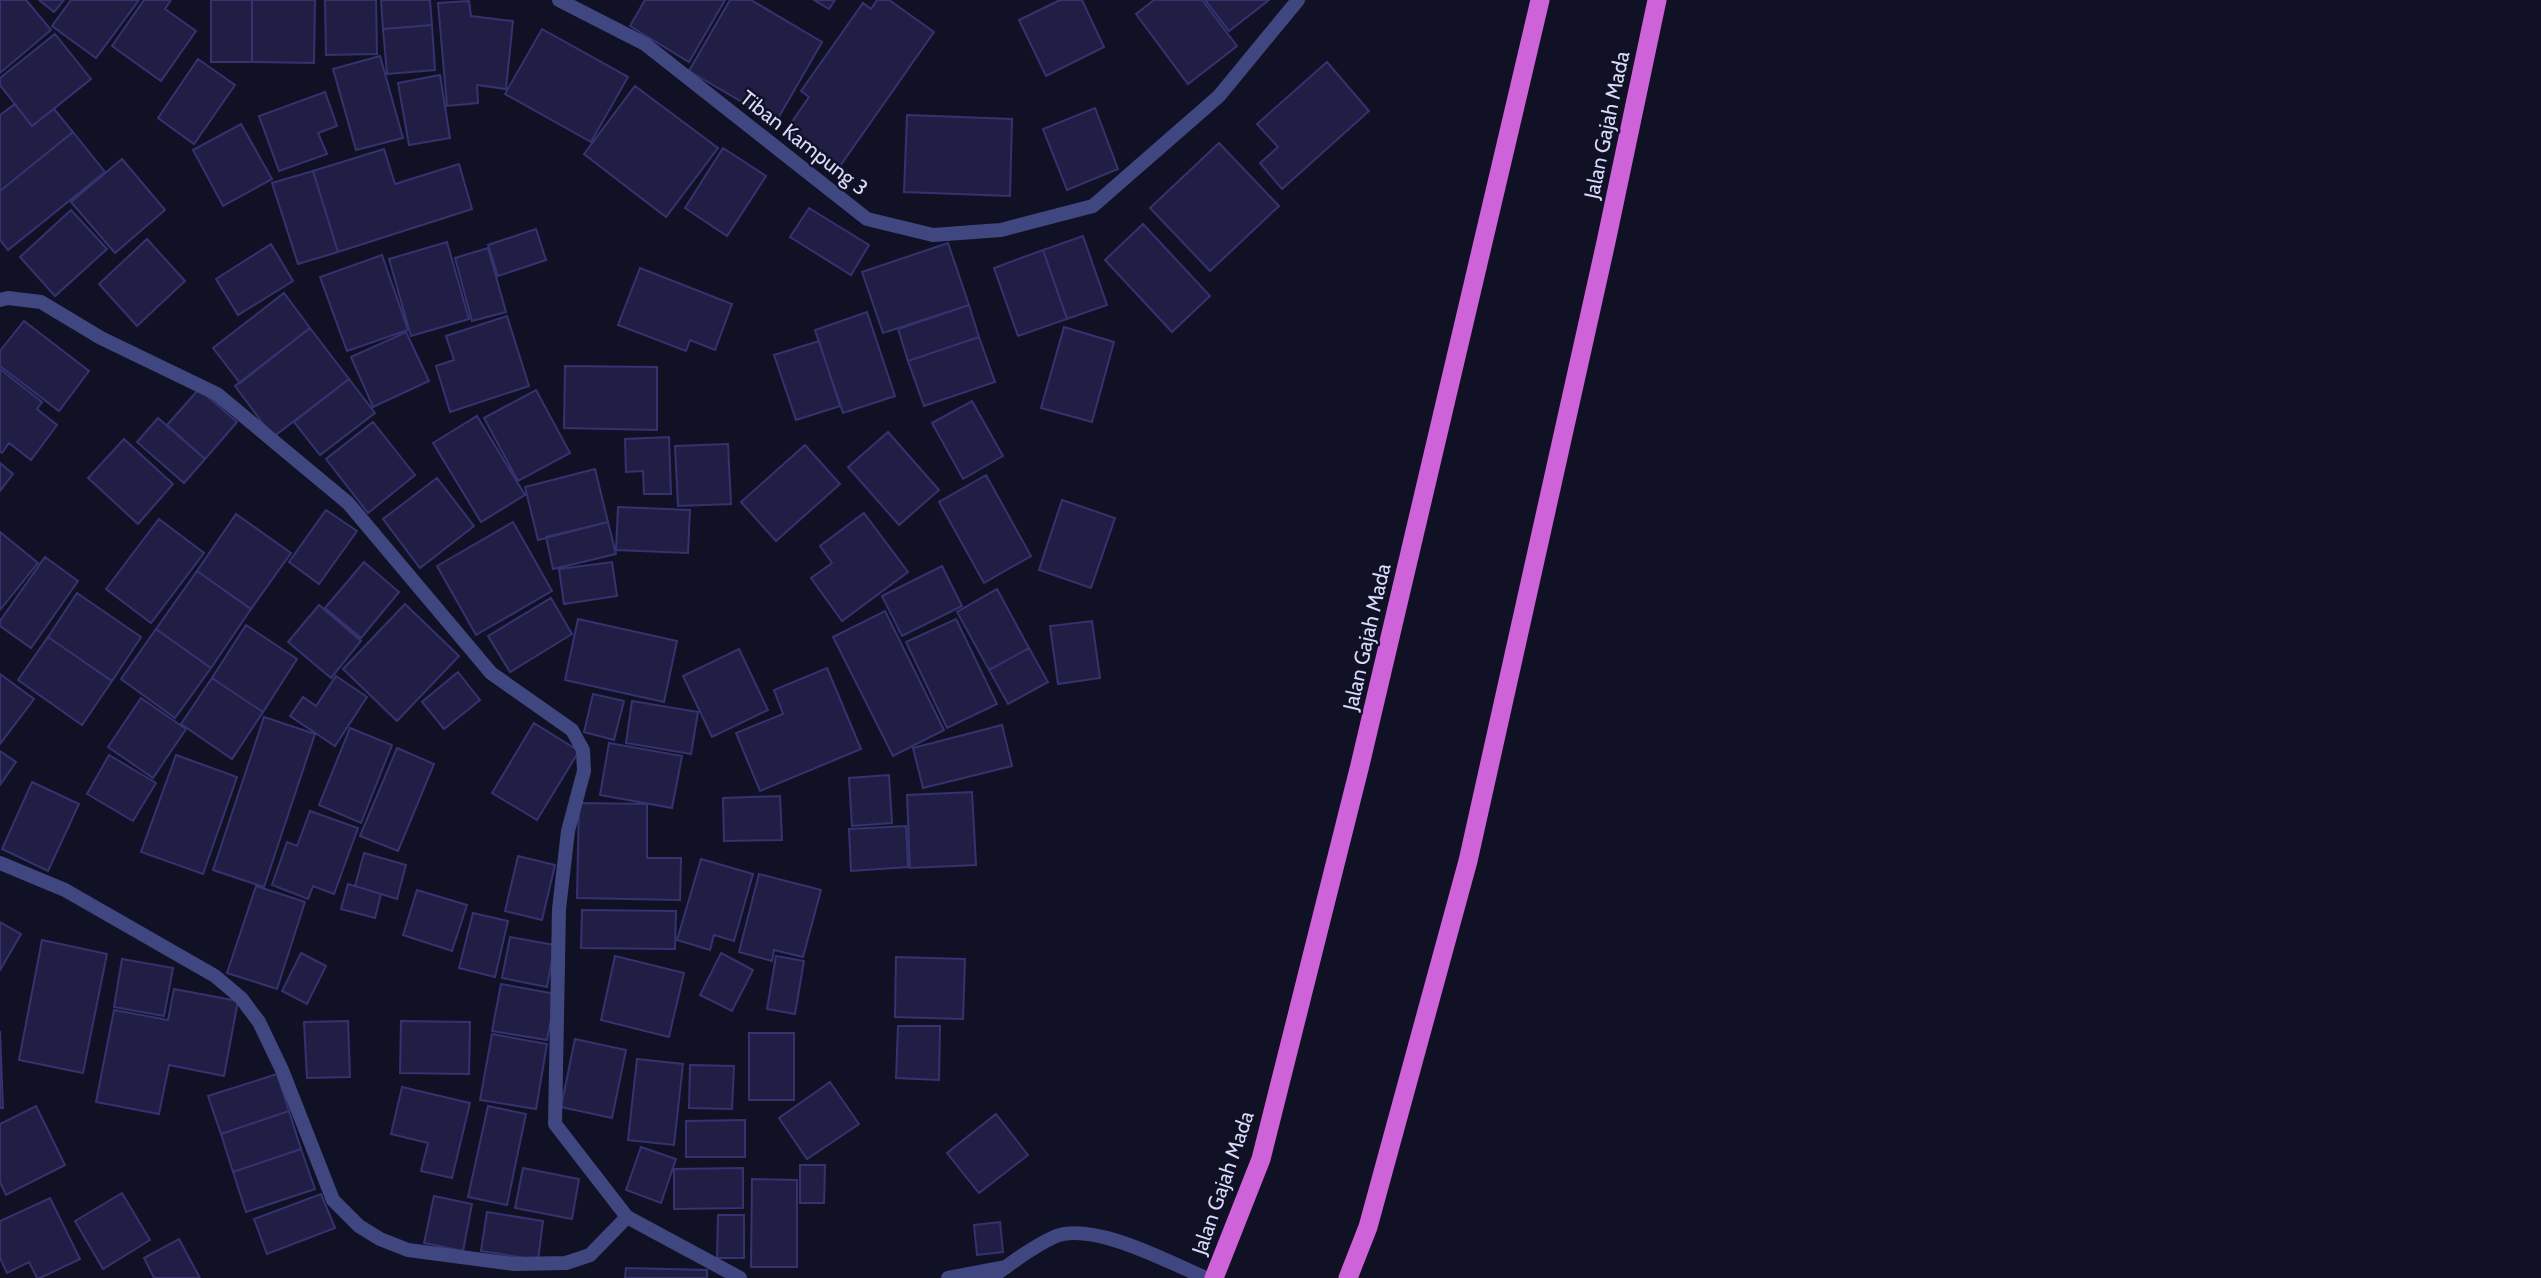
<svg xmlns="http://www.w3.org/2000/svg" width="2541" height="1278" font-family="Cabin,sans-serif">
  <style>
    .building { fill: #201e45; stroke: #35326f; stroke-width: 2 }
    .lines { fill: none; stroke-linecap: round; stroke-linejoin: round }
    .service { stroke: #404780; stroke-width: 14 }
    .minor { stroke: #404780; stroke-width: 14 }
    .trunk { stroke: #ce62d8; stroke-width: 19 }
    .labels { text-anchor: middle; stroke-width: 5; stroke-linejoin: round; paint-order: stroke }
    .street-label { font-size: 21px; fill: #d8dafc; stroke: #111125 }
  </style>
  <rect width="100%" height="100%" fill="#111125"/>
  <path class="building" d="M0,0H26L51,30L0,73Z
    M39,0H64L54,12Z
    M71,0H139L96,58L52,26Z
    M144,0H171L165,9L196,31L161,81L112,46Z
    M211,0H252V62H211Z
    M252,0H315L314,63L252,62Z
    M325,0H376L377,54L326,55Z
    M381,0H430L432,25L383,29Z
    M645,0H725L689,62L630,26Z
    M730,0H751L822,42L776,122L689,71Z
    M814,0H835L829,9Z
    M877,0H889L934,32L840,166L787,129L809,97L801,91L863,3L871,9Z
    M1060,0H1082L1104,47L1046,76L1019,20Z
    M1154,0H1202L1237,46L1188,84L1136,14Z
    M1205,0H1269L1229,31Z
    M469,1L471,16L513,21L506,89L477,85L478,103L447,106L438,3Z
    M432,25L435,70L387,74L383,29Z
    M542,29L628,77L591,142L505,94Z
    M55,34L91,79L32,126L0,85V78Z
    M380,56L403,138L356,150L333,69Z
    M198,59L235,85L194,144L158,118Z
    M1327,62L1369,111L1282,189L1260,163L1278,147L1257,124Z
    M440,75L450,138L409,145L398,83Z
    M635,86L718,148L666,217L584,154Z
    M325,92L337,126L318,133L327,154L279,171L259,116Z
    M15,104L32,126L54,109L73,132L0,191V115Z
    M1095,108L1118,169L1067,190L1043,129Z
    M907,115L1012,119L1010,196L904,192Z
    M241,124L272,179L223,206L193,150Z
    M73,132L105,172L8,250L0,240V191Z
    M1219,143L1279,206L1210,271L1150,208Z
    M723,148L766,176L727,236L685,208Z
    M384,149L395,184L459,164L472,209L338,252L313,171Z
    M122,159L165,210L115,253L71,202Z
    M313,171L338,252L298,264L272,183Z
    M809,208L869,245L851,275L790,237Z
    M71,210L107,249L55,296L20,257Z
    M1143,224L1210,296L1172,332L1105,260Z
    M536,229L546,260L498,276L488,245Z
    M1083,236L1107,305L1067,319L1043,250Z
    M147,239L185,281L137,326L99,284Z
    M447,242L469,319L411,336L389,259Z
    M948,243L969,305L883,333L862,272Z
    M271,244L293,281L238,315L216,279Z
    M488,248L506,312L472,321L455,258Z
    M1043,250L1067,319L1018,336L994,268Z
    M382,255L408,330L347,351L320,277Z
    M640,268L732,304L715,350L690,340L686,351L618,325Z
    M284,293L310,328L240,383L213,348Z
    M969,305L979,337L908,361L898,329Z
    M867,312L895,396L843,413L815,330Z
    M507,316L529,386L450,412L436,366L454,360L446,336Z
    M24,321L89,371L59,411L0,366V351Z
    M1064,327L1114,342L1092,422L1041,408Z
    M310,328L349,379L273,437L235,386Z
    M406,332L429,381L373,407L351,357Z
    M979,337L995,382L924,406L908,361Z
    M819,341L840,406L796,420L774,355Z
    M565,366L657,367V430L564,428Z
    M0,369L42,402L37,409L57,425L31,460L9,443L2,453L0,452Z
    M349,379L375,413L320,455L294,422Z
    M199,389L237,422L205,459L167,425Z
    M536,390L570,453L518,481L484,418Z
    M972,401L1003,456L963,479L932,423Z
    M477,416L525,495L481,522L433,443Z
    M158,418L205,459L184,483L137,442Z
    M373,422L415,475L368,513L326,459Z
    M888,432L939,490L899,525L848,467Z
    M669,437L671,494H644L643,471L626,472L625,439Z
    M124,439L173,484L138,524L88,478Z
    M728,444L731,504L678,506L675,446Z
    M805,445L840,484L776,541L741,502Z
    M0,463L13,474L0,491Z
    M595,469L608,522L538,540L525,487Z
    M986,475L1031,556L984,583L939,502Z
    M437,478L474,526L420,568L383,519Z
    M1062,500L1115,518L1091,588L1039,570Z
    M618,507L690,510L688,553L616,550Z
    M326,510L357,531L319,584L289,562Z
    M864,513L908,572L842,621L811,578L832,563L820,546Z
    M236,514L291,553L251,609L197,571Z
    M159,519L204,553L151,623L106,589Z
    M513,522L552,591L476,635L437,566Z
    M608,522L616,554L553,569L546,537Z
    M0,532L38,563L0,610Z
    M45,557L78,581L31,648L0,626V621Z
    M364,562L399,592L361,638L325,608Z
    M612,562L617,596L564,604L559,569Z
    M942,566L962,606L902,636L882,596Z
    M197,571L251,609L211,668L156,629Z
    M997,589L1029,648L989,670L957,612Z
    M77,593L141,637L112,681L48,637Z
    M551,598L572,634L510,672L488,636Z
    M405,604L459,656L397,721L343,669Z
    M319,605L361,641L331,678L288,642Z
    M885,611L944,730L893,756L833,637Z
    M578,619L677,641L664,702L565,680Z
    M956,619L997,704L947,728L906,642Z
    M1092,621L1100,678L1058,684L1050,626Z
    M246,625L297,659L263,712L212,678Z
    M156,629L211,668L175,718L121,679Z
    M48,637L112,681L82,725L18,680Z
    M1029,648L1048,682L1008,704L989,670Z
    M739,649L768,710L712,737L683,676Z
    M827,668L861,749L760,791L736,733L783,714L774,690Z
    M458,672L480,700L444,729L422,702Z
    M0,674L34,699L0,744Z
    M336,676L367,697L335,746L290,716L303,697L316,706Z
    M212,678L263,712L232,759L181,724Z
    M593,694L624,701L614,740L584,732Z
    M141,698L186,729L153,778L108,747Z
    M632,701L698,712L691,754L626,743Z
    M264,717L315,734L264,887L213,870Z
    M534,723L579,751L537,820L492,793Z
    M1002,725L1012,766L923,788L913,748Z
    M350,728L392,745L361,823L319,805Z
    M609,743L682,756L672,808L600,795Z
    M397,748L434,764L398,851L360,836Z
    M0,751L16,762L0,785Z
    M109,755L156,783L133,821L87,794Z
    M176,755L237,777L203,874L141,852Z
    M889,775L892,823L852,826L849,778Z
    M32,782L79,804L48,871L2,849Z
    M972,792L976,865L910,868L907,795Z
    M780,796L782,840L724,841L723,798Z
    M579,803L647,804V858H681L680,900L577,898Z
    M310,811L358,828L334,894L313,886L308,899L272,885L287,842L297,846Z
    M906,826L908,867L851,871L849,829Z
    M364,853L406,865L397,899L355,886Z
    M518,856L555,865L542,920L505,911Z
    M701,859L753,874L734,941L714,935L710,950L677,940Z
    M759,874L821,890L803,957L774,950L772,961L739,952Z
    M348,884L381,894L375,918L341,909Z
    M256,886L305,902L277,989L227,973Z
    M417,890L467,905L452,951L403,935Z
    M582,910L676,911L675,949L581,948Z
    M473,913L508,921L495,977L459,968Z
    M0,922L21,934L0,970Z
    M510,937L555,945L547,987L502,978Z
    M42,940L107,954L83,1073L19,1060Z
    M301,953L326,966L307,1004L282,991Z
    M721,953L753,970L732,1011L700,995Z
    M615,956L684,973L669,1037L601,1020Z
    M776,956L804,961L795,1014L767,1009Z
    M896,957L965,959L963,1019L895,1017Z
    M122,959L173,968L164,1016L114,1007Z
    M501,984L556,994L547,1040L492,1031Z
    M174,989L238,1001L224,1076L169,1065L159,1114L96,1102L114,1010L168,1020Z
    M348,1021L350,1077L307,1078L304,1022Z
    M401,1021L470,1022L469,1074L400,1073Z
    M898,1026H940L939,1080L896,1078Z
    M0,1031L3,1108H0Z
    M749,1033H794V1100H749Z
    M492,1034L547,1044L536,1109L480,1100Z
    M575,1039L626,1050L612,1118L561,1107Z
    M637,1059L683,1064L674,1145L628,1140Z
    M690,1065L734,1066L732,1109L689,1108Z
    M277,1074L289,1111L221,1134L208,1096Z
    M830,1082L859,1124L807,1159L779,1118Z
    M402,1087L470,1103L452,1178L421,1171L428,1143L391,1134Z
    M36,1106L65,1165L6,1195L0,1182V1124Z
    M488,1106L526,1114L507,1205L468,1197Z
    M289,1111L301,1149L233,1172L221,1134Z
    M996,1114L1028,1155L979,1193L947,1153Z
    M745,1120V1157H686V1121Z
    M641,1147L676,1159L661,1203L626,1190Z
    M301,1149L315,1189L246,1212L233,1172Z
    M800,1165H825L824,1203H800Z
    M523,1168L579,1179L572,1219L515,1208Z
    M743,1168V1208L674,1209V1169Z
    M752,1179L797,1180V1267H751Z
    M122,1193L150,1240L103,1269L75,1221Z
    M321,1194L335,1228L267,1254L254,1219Z
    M434,1196L472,1204L463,1251L424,1243Z
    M50,1198L80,1259L40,1278H37L29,1262L7,1273L0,1258V1221Z
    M487,1212L543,1221L538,1260L481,1251Z
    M718,1215H744V1258H717Z
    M1000,1222L1003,1252L977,1255L974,1225Z
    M179,1239L200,1278H154L144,1258Z
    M626,1268L707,1270V1278H625Z"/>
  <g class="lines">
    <path class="service" d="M0,300L8,298L41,302L101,338L217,394L348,503L491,673L572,730L583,750L584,771L568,831L559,909L555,1124L627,1217L740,1278
      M948,1278L1006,1267"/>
    <path class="minor" d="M559,0L645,44L867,219L933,235L1001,230L1093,206L1219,96L1298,0
      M0,863L65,890L215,976L241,998L259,1022L282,1070L333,1200L359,1226L380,1239L408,1250L514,1264L566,1263L590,1255L627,1217
      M991,1278C1010,1264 1032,1247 1054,1237C1092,1220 1170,1263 1206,1278"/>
    <path class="trunk" d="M1214,1278L1261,1159L1360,765L1540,0
      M1348,1278L1368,1227L1468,861L1606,242L1657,0"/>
  </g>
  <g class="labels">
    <g class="street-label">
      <text transform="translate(1607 125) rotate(-78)" y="7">Jalan Gajah Mada</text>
      <text transform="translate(804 143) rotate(38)" y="7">Tiban Kampung 3</text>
      <text transform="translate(1367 637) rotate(-77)" y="7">Jalan Gajah Mada</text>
      <text transform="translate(1223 1183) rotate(-71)" y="7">Jalan Gajah Mada</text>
    </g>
  </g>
</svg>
